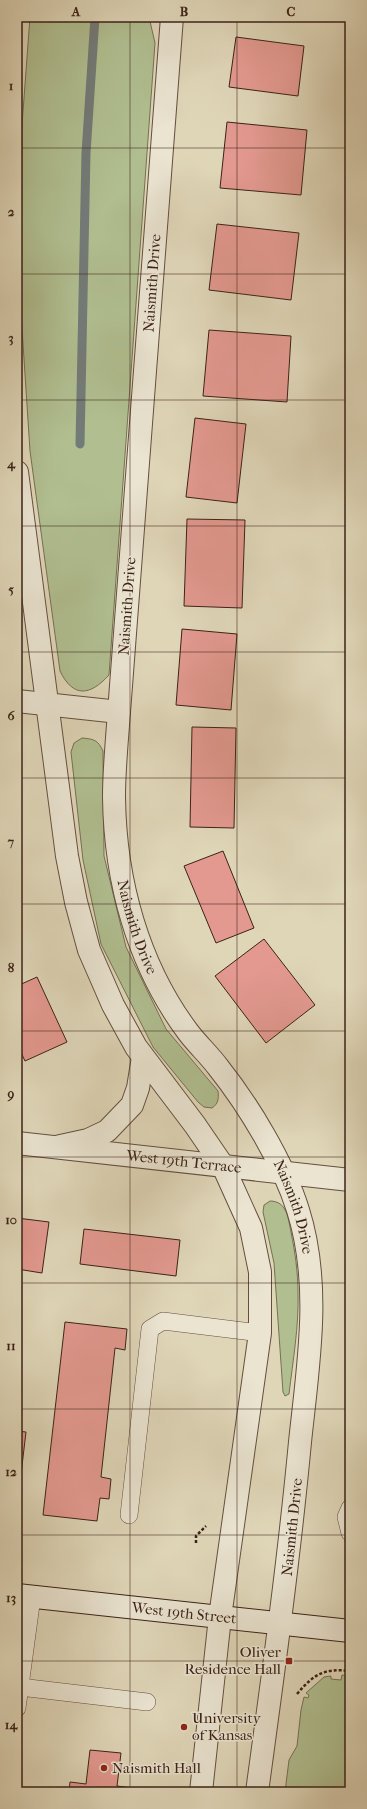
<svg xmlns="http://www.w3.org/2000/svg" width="367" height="1809" font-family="'IM FELL French Canon',serif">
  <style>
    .green { fill: #b0be90; stroke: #767054 }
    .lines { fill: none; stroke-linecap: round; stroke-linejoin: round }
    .stream { stroke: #737b78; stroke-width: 9 }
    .building { fill: #e39990; stroke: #3b2217 }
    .service-casing { stroke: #644f3f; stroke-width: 18 }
    .minor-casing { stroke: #644f3f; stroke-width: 24 }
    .tertiary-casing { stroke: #644f3f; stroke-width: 24 }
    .secondary-casing { stroke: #3b2217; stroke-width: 24 }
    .path { stroke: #3b2217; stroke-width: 2.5; stroke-dasharray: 3 2; stroke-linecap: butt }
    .service { stroke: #eae4d1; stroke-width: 17 }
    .minor { stroke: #eae4d1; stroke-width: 22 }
    .tertiary { stroke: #eae4d1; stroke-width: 22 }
    .secondary { stroke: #eae4d1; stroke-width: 22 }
    .grid { fill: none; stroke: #3b2217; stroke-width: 1; stroke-opacity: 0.55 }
    .poi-dot { fill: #8f2418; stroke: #eae4d1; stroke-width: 1.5 }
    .labels { text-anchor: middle; stroke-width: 3; stroke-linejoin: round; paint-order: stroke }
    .street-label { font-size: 15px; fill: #3b2217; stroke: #eae4d1 }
    .poi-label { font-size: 15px; fill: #3b2217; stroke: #eae4d1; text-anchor: start }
    .neatline { fill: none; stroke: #3b2217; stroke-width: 1.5 }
    .grid-label { font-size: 13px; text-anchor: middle; font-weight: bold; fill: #3b2217 }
  </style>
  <rect width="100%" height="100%" fill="#dfd6b8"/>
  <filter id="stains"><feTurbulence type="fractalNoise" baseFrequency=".005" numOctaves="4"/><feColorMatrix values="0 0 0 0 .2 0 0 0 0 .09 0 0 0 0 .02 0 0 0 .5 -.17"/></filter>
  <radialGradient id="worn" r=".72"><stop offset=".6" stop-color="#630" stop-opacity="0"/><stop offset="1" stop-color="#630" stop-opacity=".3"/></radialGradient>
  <path class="green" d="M30,17H149L155,43L109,675C90,696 73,698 60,671L30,451L21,313L22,125Z
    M82,738C94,739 98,740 103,751L104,856L126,947L166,1029L218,1091C219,1099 218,1104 212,1108L204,1107L198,1102L153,1047L101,944L83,860L71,752L74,743Z
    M270,1201C287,1201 288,1218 291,1232C295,1252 298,1272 298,1293C299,1326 293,1360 289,1394L285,1396L283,1392L274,1263L263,1212L264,1205Z
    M342,1675L350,1676V1792H285L289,1760L297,1746L301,1710L304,1697L308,1698L309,1695L306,1693L324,1677L331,1676V1679L341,1680Z"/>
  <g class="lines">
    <path class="stream" d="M80,444L86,153L95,17"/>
  </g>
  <path class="building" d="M236,37L304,46L298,96L229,87Z
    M227,122L307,130L301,195L220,188Z
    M217,224L299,233L291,300L209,290Z
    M209,330L291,336L287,402L203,396Z
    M195,418L246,424L237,503L186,497Z
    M187,519L245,520L242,608L184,606Z
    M182,629L237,634L231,710L176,705Z
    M192,727L236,728L234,828L190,827Z
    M223,851L254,928L216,943L184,866Z
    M264,939L315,1005L266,1043L215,976Z
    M37,977L67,1042L25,1061L17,1044V986Z
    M17,1218L49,1222L42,1273L17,1269Z
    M84,1229L180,1240L176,1276L80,1264Z
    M65,1322L127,1329L125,1350L115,1348L101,1477L111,1479L109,1499L100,1498L97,1521L43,1515Z
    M17,1431L26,1432L19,1491H17Z
    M90,1750L121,1753L117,1786L132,1788L131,1792H69L70,1782L86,1784Z"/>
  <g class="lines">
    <defs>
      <path id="service" d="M350,1508L346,1517L350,1533
        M129,1515L150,1329L163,1321L260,1333
        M20,1687L147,1702
        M17,1708L32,1597"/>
      <g id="minor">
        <path d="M17,701L119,712"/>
        <path id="s1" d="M17,1143L350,1180"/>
      </g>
      <g id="tertiary">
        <path id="s2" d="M172,17L119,712C117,740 114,769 114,797C115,881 138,965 188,1032C197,1044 209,1055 218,1067C249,1106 283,1162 298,1210C322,1286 308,1365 300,1442C289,1559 273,1675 257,1792"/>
        <path d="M17,472L67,856L76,902L89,950L113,1005L136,1047L195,1125L223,1166L251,1228L260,1272V1333L220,1617L201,1792"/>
        <path d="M56,1147L88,1140L107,1131L132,1105L138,1088L143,1057"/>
      </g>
      <g id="secondary">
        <path id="s3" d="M17,1595L350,1631"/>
      </g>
    </defs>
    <use href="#service" class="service-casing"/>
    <use href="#minor" class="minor-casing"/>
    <use href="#tertiary" class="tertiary-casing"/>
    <use href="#secondary" class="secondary-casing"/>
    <path class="path" d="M196,1543V1536L206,1526
      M297,1694C314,1674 324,1668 350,1671"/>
    <use href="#service" class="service"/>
    <use href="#minor" class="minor"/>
    <use href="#tertiary" class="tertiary"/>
    <use href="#secondary" class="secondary"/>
  </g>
  <path class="grid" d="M130,17V1792M237,17V1792M17,148H350M17,274H350M17,400H350M17,526H350M17,652H350M17,778H350M17,904H350M17,1031H350M17,1157H350M17,1283H350M17,1409H350M17,1535H350M17,1661H350"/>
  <g class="poi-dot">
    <rect x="285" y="1657" width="8" height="8" rx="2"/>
    <circle cx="184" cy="1727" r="4"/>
    <circle cx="104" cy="1768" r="4"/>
  </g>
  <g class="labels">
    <g class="street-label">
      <text transform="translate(152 283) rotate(-86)" y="5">Naismith Drive</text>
      <text transform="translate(127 606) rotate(-86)" y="5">Naismith Drive</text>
      <text dy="5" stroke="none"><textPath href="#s2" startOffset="915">Naismith Drive</textPath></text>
      <text dy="5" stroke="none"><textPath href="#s1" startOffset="168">West 19th Terrace</textPath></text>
      <text dy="5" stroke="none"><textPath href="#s2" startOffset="1239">Naismith Drive</textPath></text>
      <text transform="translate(292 1527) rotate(-84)" y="5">Naismith Drive</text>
      <text dy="5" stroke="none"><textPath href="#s3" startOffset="168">West 19th Street</textPath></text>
    </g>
    <g class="poi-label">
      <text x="281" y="1657" text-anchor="end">Oliver<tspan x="281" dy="17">Residence Hall</tspan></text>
      <text x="192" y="1723">University<tspan x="192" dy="17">of Kansas</tspan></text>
      <text x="112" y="1773">Naismith Hall</text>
    </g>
  </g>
  <rect width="367" height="1809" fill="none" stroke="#dfd6b8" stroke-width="44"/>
  <rect x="22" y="22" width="323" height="1765" class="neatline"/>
  <g class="grid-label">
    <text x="76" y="16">A</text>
    <text x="184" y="16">B</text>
    <text x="291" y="16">C</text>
    <text x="11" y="90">1</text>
    <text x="11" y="216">2</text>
    <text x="11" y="342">3</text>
    <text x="11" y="468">4</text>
    <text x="11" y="594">5</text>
    <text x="11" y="720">6</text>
    <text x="11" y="846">7</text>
    <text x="11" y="972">8</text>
    <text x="11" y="1098">9</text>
    <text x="11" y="1224">10</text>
    <text x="11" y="1350">11</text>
    <text x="11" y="1476">12</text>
    <text x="11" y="1602">13</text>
    <text x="11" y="1729">14</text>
  </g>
  <rect width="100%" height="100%" filter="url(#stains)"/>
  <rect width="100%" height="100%" fill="url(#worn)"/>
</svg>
